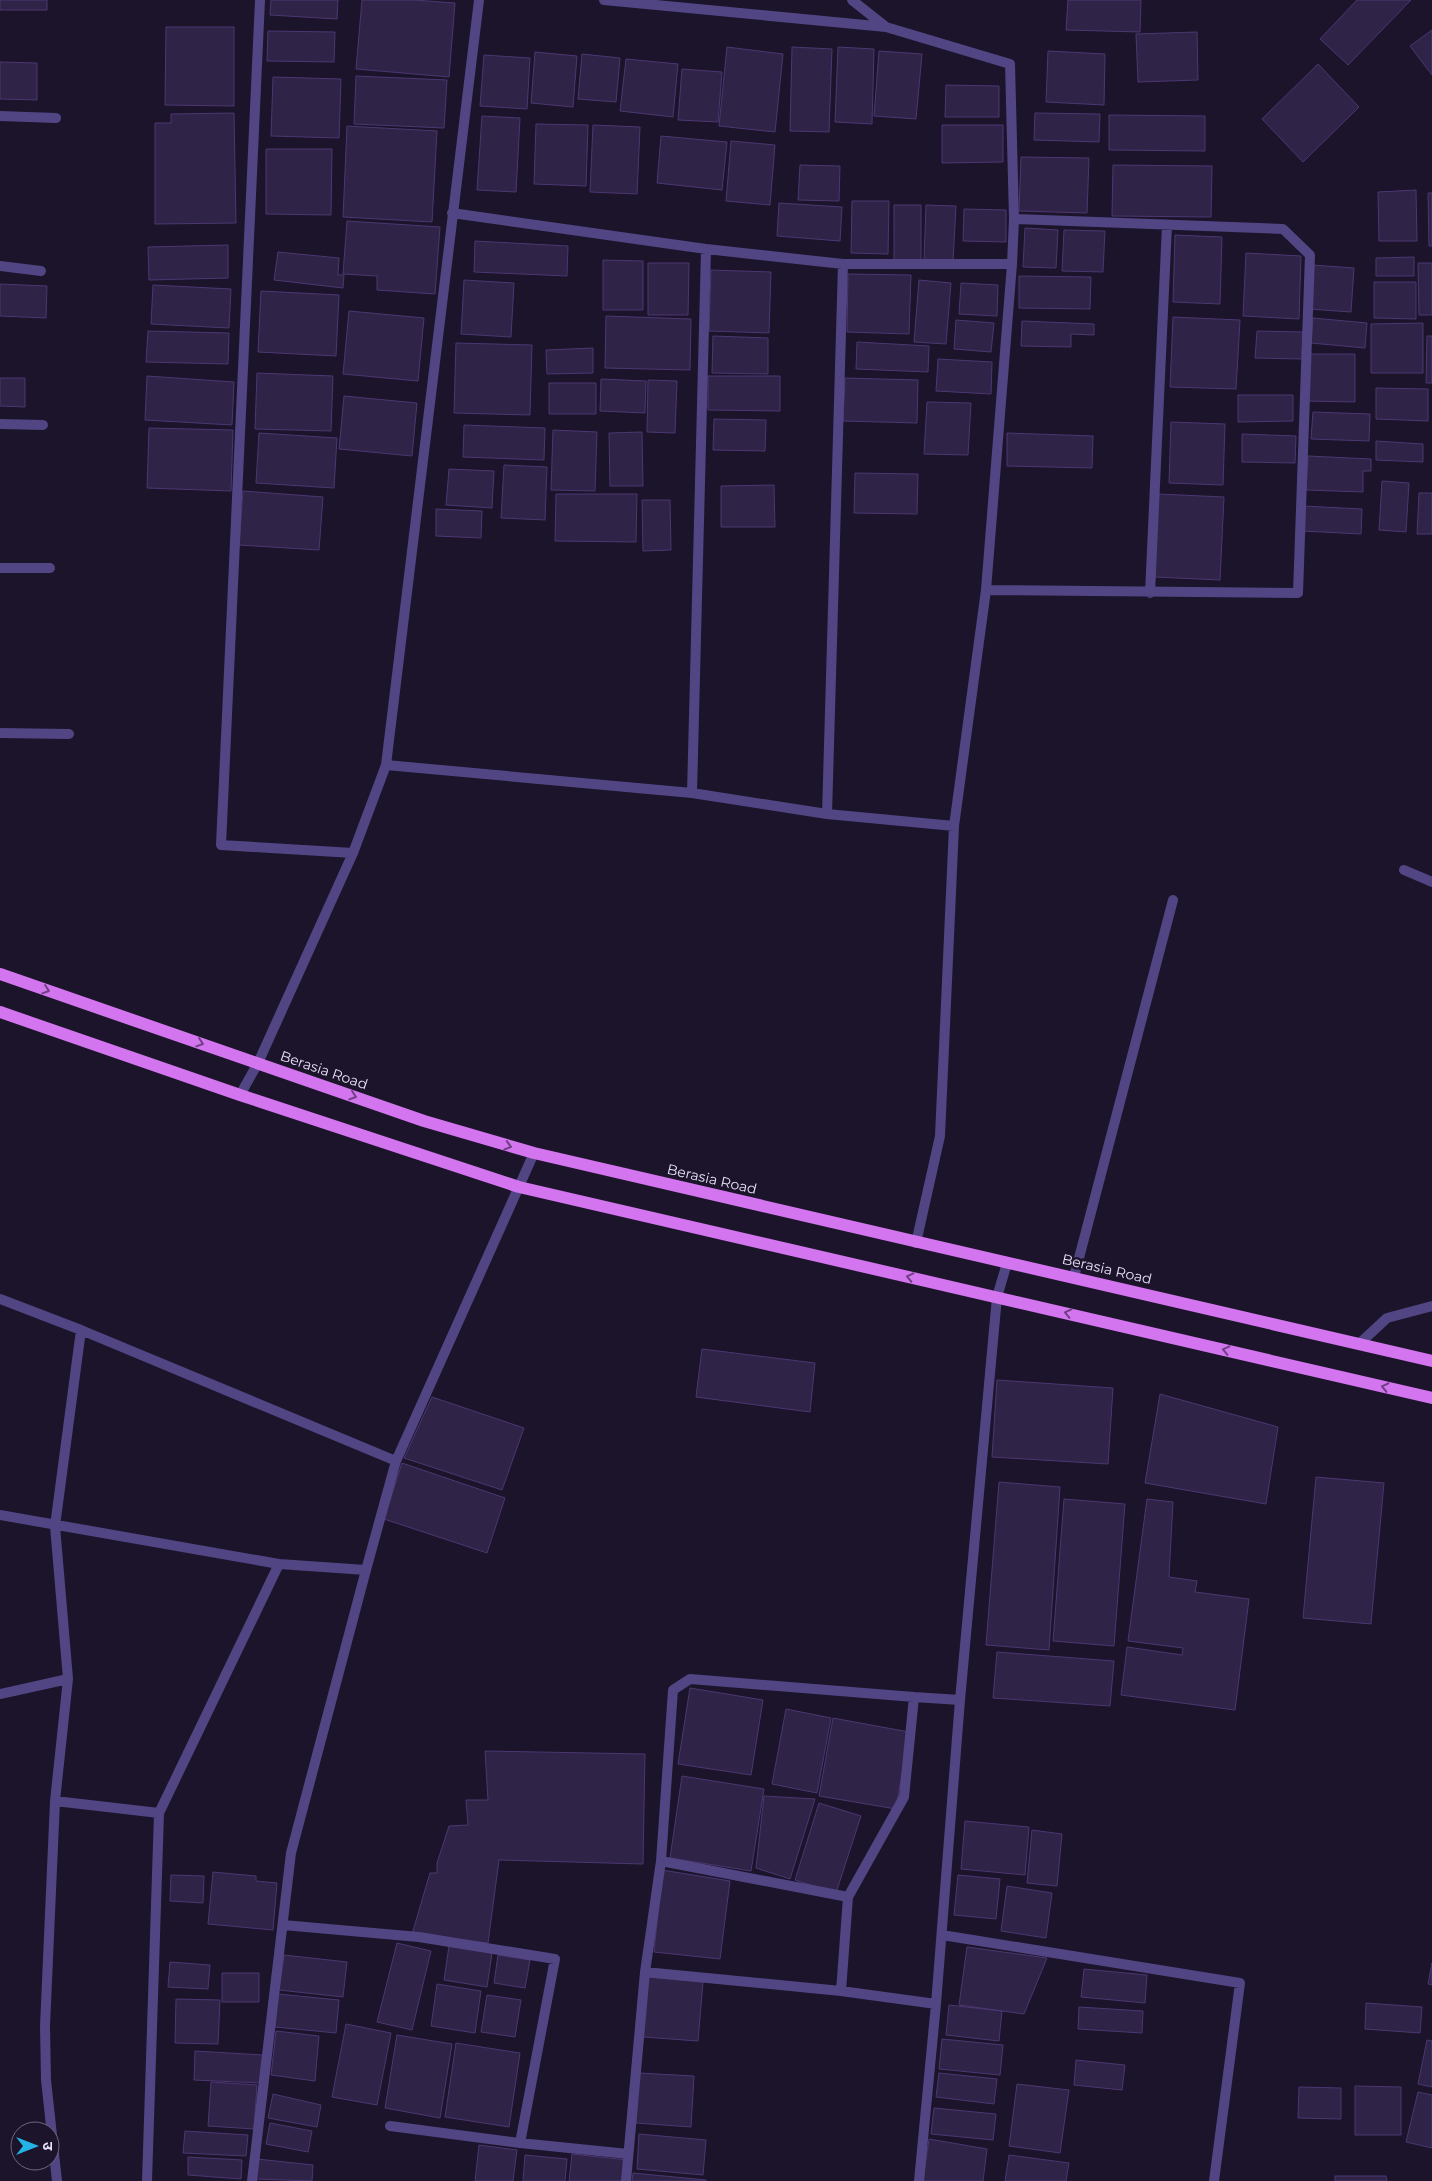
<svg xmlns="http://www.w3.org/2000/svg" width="1432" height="2181" font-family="Montserrat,'Noto Sans Devanagari',sans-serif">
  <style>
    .building { fill: #302348; stroke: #4c3772 }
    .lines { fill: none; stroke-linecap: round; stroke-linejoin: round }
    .minor { stroke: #514583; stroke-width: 10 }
    .primary { stroke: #d375ee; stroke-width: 12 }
    .oneway { stroke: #6e4082 }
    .labels { text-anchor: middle; stroke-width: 5; stroke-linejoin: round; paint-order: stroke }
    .street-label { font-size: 14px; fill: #e8e1fb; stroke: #1b142a }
  </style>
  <rect width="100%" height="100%" fill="#1b142a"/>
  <path class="building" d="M0,0H47V10H0Z
    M271,0H338L337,19L270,15Z
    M362,0H414L455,3L449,77L356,69Z
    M1068,0H1141L1140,32L1066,30Z
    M1357,0H1411L1348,65L1320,39Z
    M166,27H234V106L165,105Z
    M1432,30V75L1410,46Z
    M268,31L335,32L334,62L267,61Z
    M1197,32L1198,80L1138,82L1136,34Z
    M727,47L783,54L775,132L719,126Z
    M792,47L832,49L829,132L790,131Z
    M838,47L874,49L872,124L835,122Z
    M879,51L922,54L916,119L874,116Z
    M1048,51L1105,54L1104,105L1046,102Z
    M535,52L577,56L573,107L531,103Z
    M582,54L620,58L616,102L578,99Z
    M484,55L530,58L527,109L480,106Z
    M626,59L678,64L673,117L620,111Z
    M0,62L37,63V100L0,99Z
    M1318,64L1359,107L1303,162L1262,119Z
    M682,69L722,72L718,122L678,120Z
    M356,76L447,80L444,128L354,124Z
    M273,77L341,79L339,138L271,136Z
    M946,85L999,86V117H945Z
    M234,113L236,223L155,224V123H171V114Z
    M1035,113L1100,114L1099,142L1034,140Z
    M1109,115L1205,116V151L1109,150Z
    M482,116L520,118L516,192L477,190Z
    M536,124L588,125L586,186L534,184Z
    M593,125L640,127L637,194L590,192Z
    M942,125H1003V162L942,163Z
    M347,126L437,131L432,222L343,217Z
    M661,136L727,142L722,190L657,183Z
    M731,141L775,145L770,205L726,201Z
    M266,149H332L331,215L266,214Z
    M1021,157L1089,158L1087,213L1019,211Z
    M800,165L840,166L839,201L798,200Z
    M1113,165L1212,166L1211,217L1112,216Z
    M1416,190L1417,241H1379L1378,192Z
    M1428,193H1432V246H1429Z
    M852,201H889L888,254L851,253Z
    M779,203L842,207L840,241L777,236Z
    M894,205H921V261H894Z
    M926,205L956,206L953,262L924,260Z
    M964,209L1006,210V242L963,241Z
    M347,221L440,227L435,294L377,290V276L343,274Z
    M1025,228L1058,230L1056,268L1023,267Z
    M1064,230L1105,231L1103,272L1062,271Z
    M1175,235L1222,237L1220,304L1173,302Z
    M475,241L568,246L567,276L474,272Z
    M228,245V278L149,280L148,247Z
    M278,252L339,258L338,275H344L343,288L274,280Z
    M1246,253L1301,256L1299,319L1243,316Z
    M1414,257V276H1376V258Z
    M603,260L643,261V310H603Z
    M648,263H689L688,315H648Z
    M1418,263H1432V315H1419Z
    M1312,265L1354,268L1351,312L1309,309Z
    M711,270L771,272L769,333L709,331Z
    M848,274L911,275L909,334L847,332Z
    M1019,276L1091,277L1090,309L1019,308Z
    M464,280L514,283L511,337L461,334Z
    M919,280L951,283L946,344L914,342Z
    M1374,282H1416V319L1374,318Z
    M961,283L998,285L997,316L959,314Z
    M0,284L47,286L46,318L0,316Z
    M153,285L231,289L229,328L151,324Z
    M261,291L339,295L336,356L258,352Z
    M349,311L424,318L418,381L343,374Z
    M606,316L691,319L690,370L605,368Z
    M1173,317L1240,320L1236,389L1170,387Z
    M1313,318L1367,323L1365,348L1311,343Z
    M956,320L994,323L991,352L954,349Z
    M1022,321L1094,324V335L1071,334V347L1021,346Z
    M1423,323V373H1371V324Z
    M148,331L229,333L228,364L146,362Z
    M1257,331L1303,332L1302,359L1255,358Z
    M713,336L768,338V374L712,373Z
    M1427,336H1432V383H1426Z
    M857,342L929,346L928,372L856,369Z
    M456,343L532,345L530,415L454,413Z
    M593,348V373L547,374L546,350Z
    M1306,354H1355V402L1306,401Z
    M938,359L992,362L991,394L936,391Z
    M257,373L333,376L331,431L255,429Z
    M147,376L234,382L232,425L145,420Z
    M708,376H780V411L708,410Z
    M0,378H25V407L0,406Z
    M845,378L918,380L917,423L843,421Z
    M601,379L646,381L645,413L600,411Z
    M648,380L677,381L675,433L647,432Z
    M549,383H596V414H549Z
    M1376,388L1428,389V421L1376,419Z
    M1238,395H1293V421L1238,422Z
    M344,396L417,403L412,456L339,449Z
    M927,402L971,403L968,455L924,454Z
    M1313,412L1370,414L1369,441L1311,439Z
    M714,419L766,420L765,451L713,450Z
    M1171,422L1225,424L1223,485L1169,483Z
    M464,425L545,428L544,460L463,457Z
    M149,428L233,430L231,491L147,488Z
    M553,430L597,432L595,491L551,490Z
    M642,432L643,486H610L609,433Z
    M259,433L337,438L334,488L256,483Z
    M1007,433L1093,436L1092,468L1007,466Z
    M1242,434L1296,436L1295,463L1242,462Z
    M1376,441L1423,444V462L1376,460Z
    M1308,456L1371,459V471H1363V492L1306,490Z
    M504,465L547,467L545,520L501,518Z
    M449,469L494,471L492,508L446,505Z
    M855,473L918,474L917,514L854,513Z
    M1382,481L1409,483L1406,532L1379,530Z
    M774,485L775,527H721V486Z
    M243,491L323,497L319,550L239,545Z
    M1419,493H1432V534H1417Z
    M556,494H637L636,542L555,541Z
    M1158,494L1224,497L1220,580L1155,577Z
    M642,500H670L671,550L643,551Z
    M1303,506L1362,509L1361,534L1302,531Z
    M436,509L482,511L481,538L436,536Z
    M702,1349L815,1363L810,1412L696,1397Z
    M997,1380L1113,1388L1108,1464L992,1457Z
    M1160,1394L1278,1427L1266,1504L1145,1483Z
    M432,1397L524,1428L502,1490L404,1458Z
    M402,1463L505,1498L487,1553L384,1519Z
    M1316,1477L1384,1483L1371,1624L1303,1618Z
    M999,1482L1060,1487L1049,1650L986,1645Z
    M1064,1499L1125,1504L1114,1646L1053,1641Z
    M1147,1499L1173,1502L1169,1577L1197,1581L1195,1592L1249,1599L1235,1710L1121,1695L1127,1647L1182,1655L1183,1648L1128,1641Z
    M997,1652L1114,1661L1110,1706L993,1698Z
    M690,1688L763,1700L751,1775L678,1764Z
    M786,1709L831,1718L817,1793L772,1784Z
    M833,1718L909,1732L896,1809L819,1796Z
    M485,1751L645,1754L643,1864L499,1860L488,1943L412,1934L430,1873H437V1863L449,1826L468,1825L466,1800H488Z
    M682,1776L764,1789L751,1871L670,1858Z
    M764,1796L815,1799L790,1879L756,1868Z
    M819,1803L861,1816L836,1893L795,1880Z
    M965,1821L1029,1827L1025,1875L961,1869Z
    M1032,1830L1062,1834L1057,1886L1027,1883Z
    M662,1870L730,1881L720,1959L654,1952Z
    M213,1872L256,1876V1881L277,1883L273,1930L208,1924Z
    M171,1875L204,1876L203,1903L170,1901Z
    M958,1875L1000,1879L996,1919L954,1915Z
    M1007,1886L1052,1893L1046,1938L1001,1931Z
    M397,1943L431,1951L412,2030L377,2022Z
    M449,1946L492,1953L487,1987L444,1980Z
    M967,1947L1047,1958L1024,2014L959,2005Z
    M284,1955L347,1962L343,1997L279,1990Z
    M498,1955L530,1960L525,1988L494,1983Z
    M170,1962L210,1965L208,1989L168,1987Z
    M1432,1963V1985L1428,1984Z
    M1084,1969L1147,1975L1145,2003L1081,1997Z
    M222,1973H259V2002H222Z
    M648,1977L703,1982L698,2041L643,2037Z
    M437,1984L481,1991L475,2033L431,2026Z
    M278,1994L339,2000L336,2033L275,2027Z
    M487,1995L521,2000L515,2037L481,2032Z
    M176,1999L220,2000L218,2044L175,2043Z
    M1366,2003L1422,2007L1420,2033L1365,2029Z
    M949,2005L1002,2011L999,2041L946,2035Z
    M1079,2007L1143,2011L1142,2033L1078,2029Z
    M346,2024L391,2033L377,2105L332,2097Z
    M276,2031L319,2036L315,2081L271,2075Z
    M397,2035L452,2044L440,2118L385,2108Z
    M942,2039L1003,2045L1000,2075L939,2069Z
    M1427,2040L1432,2041V2087L1418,2084Z
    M456,2043L520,2053L509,2127L445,2117Z
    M195,2051L263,2055L261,2083L194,2080Z
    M1076,2060L1125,2065L1122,2090L1074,2085Z
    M639,2073L694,2076L691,2127L636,2123Z
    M939,2073L997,2079L994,2104L936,2097Z
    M211,2082L257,2085L254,2129L208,2126Z
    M1017,2084L1069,2090L1060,2153L1009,2146Z
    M1355,2086L1401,2087V2135H1355Z
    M1299,2087L1341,2088V2119L1298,2118Z
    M1418,2092L1432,2095V2148L1406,2142Z
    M273,2094L321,2105L317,2127L268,2118Z
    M934,2108L996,2114L993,2140L931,2134Z
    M270,2123L312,2131L308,2152L266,2144Z
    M185,2131L248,2135L246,2156L183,2153Z
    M639,2134L706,2140L703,2175L637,2169Z
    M929,2139L987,2149L983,2181H923Z
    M479,2145L517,2150L513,2181H475Z
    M572,2154L627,2160L624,2181H569Z
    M525,2155L567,2159L565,2181H523Z
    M1009,2155L1069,2163L1066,2181H1005Z
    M188,2157L242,2160L241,2179L188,2175Z
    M257,2159L313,2165L312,2181L255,2179Z
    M633,2173L706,2180V2181H632Z
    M1335,2176H1386L1387,2181H1335Z"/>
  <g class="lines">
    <path class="minor" d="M260,0L221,845L353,853
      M604,0L886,27L1010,64L1014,219L1012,264L986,590L954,826L940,1136L916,1243
      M852,0L886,27
      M0,116L56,118
      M452,213L706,249L843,264H1012
      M0,266L41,271
      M0,424L43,425
      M0,568H50
      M986,590L1298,593L1310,255L1283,229L1014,219
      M1150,593L1167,225
      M0,733L69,734
      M386,765L692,793L827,814L954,826
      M692,793L706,249
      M827,814L843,264
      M1404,870L1432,882
      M240,1095L258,1063L353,853L386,765L479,0
      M1074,1277L1173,900
      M0,1299L81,1330L396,1461
      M1359,1344L1387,1318L1432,1306
      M0,1515L279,1564L366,1570
      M0,1694L68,1679
      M914,1697L960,1700
      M55,1801L159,1813
      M661,1861L848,1897
      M283,1925L419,1937L555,1959L520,2143
      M942,1935L1240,1983L1214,2181
      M645,1972L841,1991L936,2004
      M390,2126L520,2143L628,2154
      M57,2181L46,2080L45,2026L55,1801L68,1679L55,1526L81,1330
      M147,2181L159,1813L279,1564
      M252,2181L291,1853L366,1570L396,1461L534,1153
      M626,2181L645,1972L661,1861L673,1690L690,1679L914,1697L904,1797L848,1897L841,1991
      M919,2181L936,2004L960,1700L997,1297L1007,1263"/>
    <path class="primary" d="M0,974L424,1121L534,1153L1432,1361
      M0,1012L240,1095L519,1187L1432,1398"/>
  </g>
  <defs><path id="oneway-chevron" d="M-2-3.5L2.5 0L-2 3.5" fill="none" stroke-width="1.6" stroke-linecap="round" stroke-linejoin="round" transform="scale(1.25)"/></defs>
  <g class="oneway">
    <use href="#oneway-chevron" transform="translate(46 990) rotate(19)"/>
    <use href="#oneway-chevron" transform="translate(200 1043) rotate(19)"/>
    <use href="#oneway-chevron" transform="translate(353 1096) rotate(19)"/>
    <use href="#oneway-chevron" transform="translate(508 1146) rotate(16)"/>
    <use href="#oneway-chevron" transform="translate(910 1277) rotate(-167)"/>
    <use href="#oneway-chevron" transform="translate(1068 1313) rotate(-167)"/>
    <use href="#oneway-chevron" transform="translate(1226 1350) rotate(-167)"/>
    <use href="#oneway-chevron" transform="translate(1385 1387) rotate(-167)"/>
  </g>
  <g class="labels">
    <g class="street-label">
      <text transform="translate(324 1070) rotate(19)" y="5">Berasia Road</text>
      <text transform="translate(712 1179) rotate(13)" y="5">Berasia Road</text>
      <text transform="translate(1107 1269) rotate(13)" y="5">Berasia Road</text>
    </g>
  </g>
  <g transform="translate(35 2146) rotate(90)"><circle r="24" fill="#1b142a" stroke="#6d667e"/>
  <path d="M0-4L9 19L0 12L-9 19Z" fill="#23b4e5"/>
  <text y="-8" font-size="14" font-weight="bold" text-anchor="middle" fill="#e8e1fb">उ</text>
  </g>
</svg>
